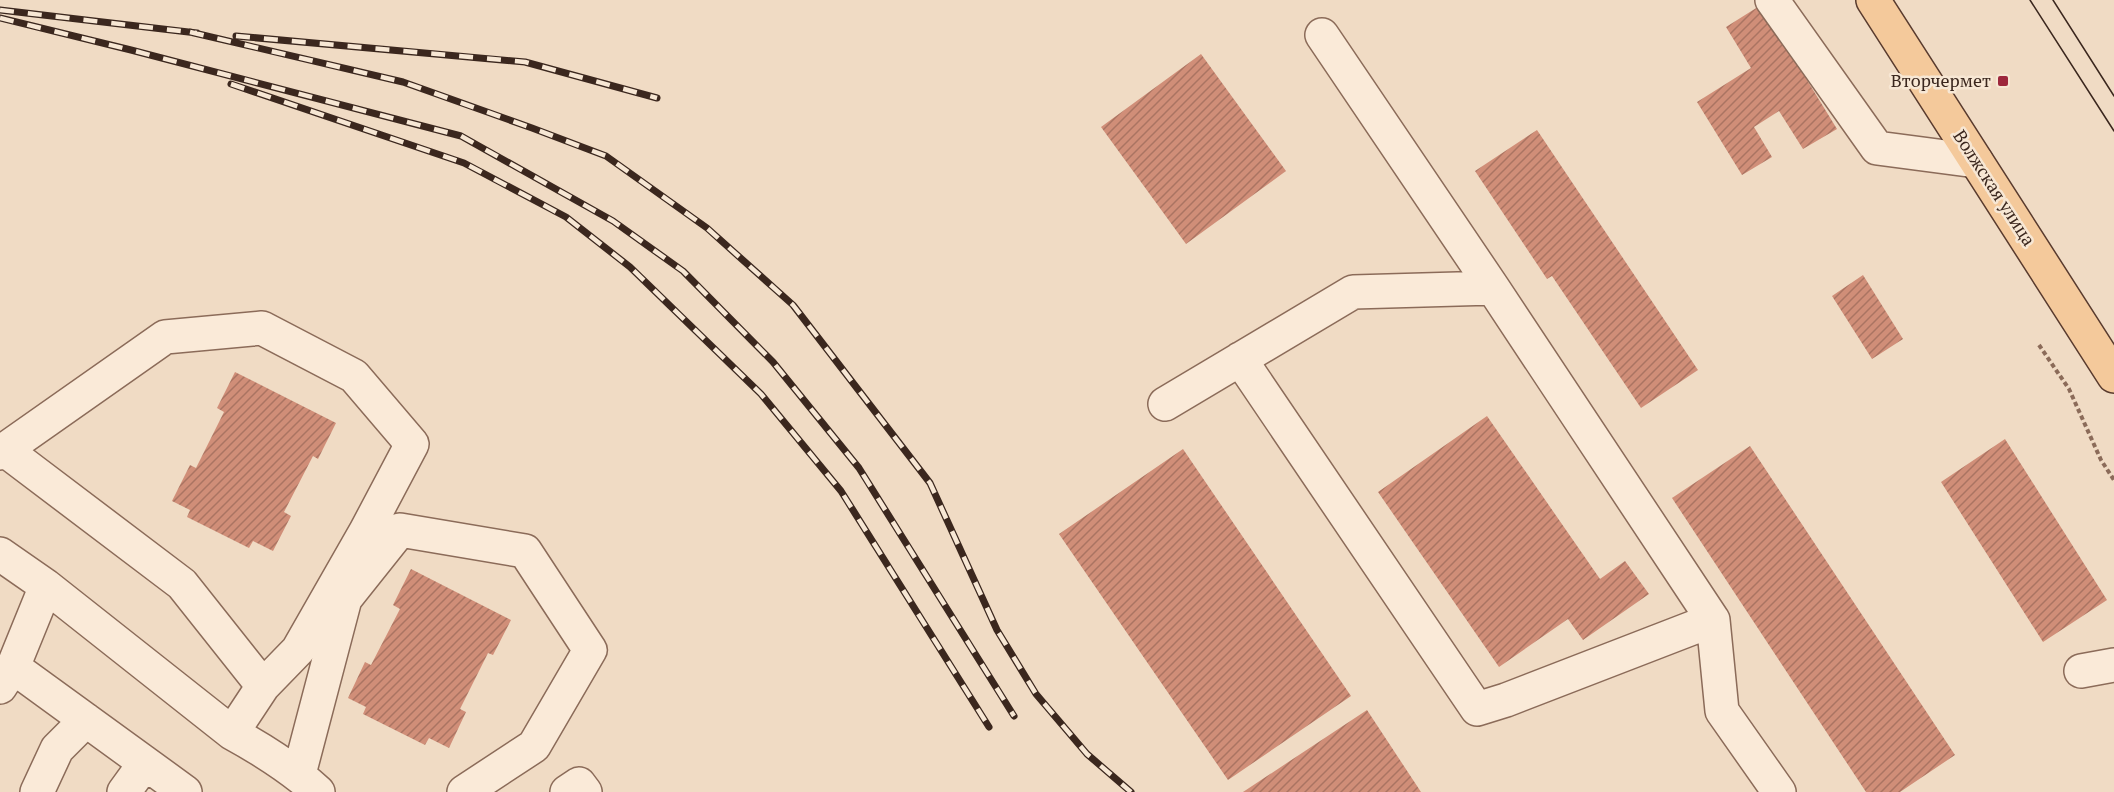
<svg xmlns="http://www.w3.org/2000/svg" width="2114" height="792" font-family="'PT Serif',serif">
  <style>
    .building { fill: url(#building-hatch) }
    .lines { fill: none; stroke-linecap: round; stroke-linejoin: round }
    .minor-casing { stroke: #8b6b59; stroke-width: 36 }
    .major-casing { stroke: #593b2e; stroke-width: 36 }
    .path { stroke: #8b6b59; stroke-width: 4; stroke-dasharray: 4.5 3; stroke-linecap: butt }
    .minor { stroke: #faead8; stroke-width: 33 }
    .major { stroke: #f4c99b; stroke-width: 33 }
    .tram { stroke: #3b271e; stroke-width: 1.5 }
    .rail-casing { stroke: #3b271e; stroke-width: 7 }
    .rail { stroke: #f7e7d4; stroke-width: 4.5; stroke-dasharray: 14; stroke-linecap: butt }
    .poi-dot { fill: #9d273c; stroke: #f7e7d4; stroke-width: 2 }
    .labels { text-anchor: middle; stroke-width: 5; stroke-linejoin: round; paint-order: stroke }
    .poi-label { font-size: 18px; fill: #3b271e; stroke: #f7e7d4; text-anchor: end }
    .street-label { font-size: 18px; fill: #3b271e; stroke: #f7e7d4 }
  </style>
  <defs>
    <pattern id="building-hatch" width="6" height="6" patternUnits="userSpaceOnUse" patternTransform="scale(1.5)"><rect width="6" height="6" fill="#d08e78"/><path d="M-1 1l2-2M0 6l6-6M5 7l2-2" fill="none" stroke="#aa7462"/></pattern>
  </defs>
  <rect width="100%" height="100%" fill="#f0dbc4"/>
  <path class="building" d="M1761,5L1837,129L1803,149L1779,111L1754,127L1772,157L1742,175L1697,102L1751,68L1726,27Z
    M1201,54L1286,171L1186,244L1101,127Z
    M1537,130L1698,370L1641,408L1552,276L1547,279L1475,171Z
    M1863,275L1903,339L1872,359L1832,296Z
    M235,372L336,423L318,459L313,456L284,512L291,516L273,551L253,541L249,548L187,517L190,510L172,501L190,465L196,468L224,412L217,408Z
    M1487,416L1600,579L1625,561L1649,594L1583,640L1568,619L1499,667L1378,492Z
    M2005,439L2107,600L2043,642L1941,482Z
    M1750,446L1955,755L1900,792H1866L1672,498Z
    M1183,449L1351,696L1228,780L1059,534Z
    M411,569L511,620L493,655L488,653L460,709L466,712L449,748L429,738L425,745L363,714L366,707L348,698L365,662L371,665L400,609L393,605Z
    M1367,710L1421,792H1243Z"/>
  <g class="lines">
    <defs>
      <path id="minor" d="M1772,0L1877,148L1976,161
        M1322,35L1493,288L1713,620L1722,711L1779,792
        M1240,359L1477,709L1506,700L1713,620
        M1165,404L1353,292L1493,288
        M0,453L165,337L262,328L354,376L412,444L366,531L298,650L263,686L182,584L5,450
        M0,554L46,586L13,667L0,687
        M46,586L232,733C263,750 292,768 318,792
        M13,667L185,792
        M2081,671L2114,665
        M232,733L263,686
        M299,774L345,599L400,530L525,551L590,650L534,746L464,792
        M37,792L57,749L86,720
        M124,792L145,763
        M567,792L579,784L585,792"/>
      <path id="major" d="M1873,0L2114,376"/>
    </defs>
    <use href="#minor" class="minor-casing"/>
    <use href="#major" class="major-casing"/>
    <path class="path" d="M2039,345L2069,389L2101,460L2114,480"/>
    <use href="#minor" class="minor"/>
    <use href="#major" class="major"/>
    <path class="tram" d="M2030,0L2114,131
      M2053,0L2114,96"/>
    <defs>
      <path id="rail" d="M0,10L197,33
        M0,18L131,50L461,136L613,221L683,271L773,362L859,468L1014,716
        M190,32L403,82L532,128L606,156L707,228L793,305L930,483L997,630L1036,694L1087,754L1131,792
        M236,36L525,62L657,98
        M231,84L464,163L566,217L630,267L761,394L841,491L989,727"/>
    </defs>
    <use href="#rail" class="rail-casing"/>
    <use href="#rail" class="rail"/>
  </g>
  <rect class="poi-dot" x="1997" y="75" width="12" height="12" rx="3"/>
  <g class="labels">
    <g class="poi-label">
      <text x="1991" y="87">Вторчермет</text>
    </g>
    <g class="street-label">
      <text transform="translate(1994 188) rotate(57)" y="6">Волжская улица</text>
    </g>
  </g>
</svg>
